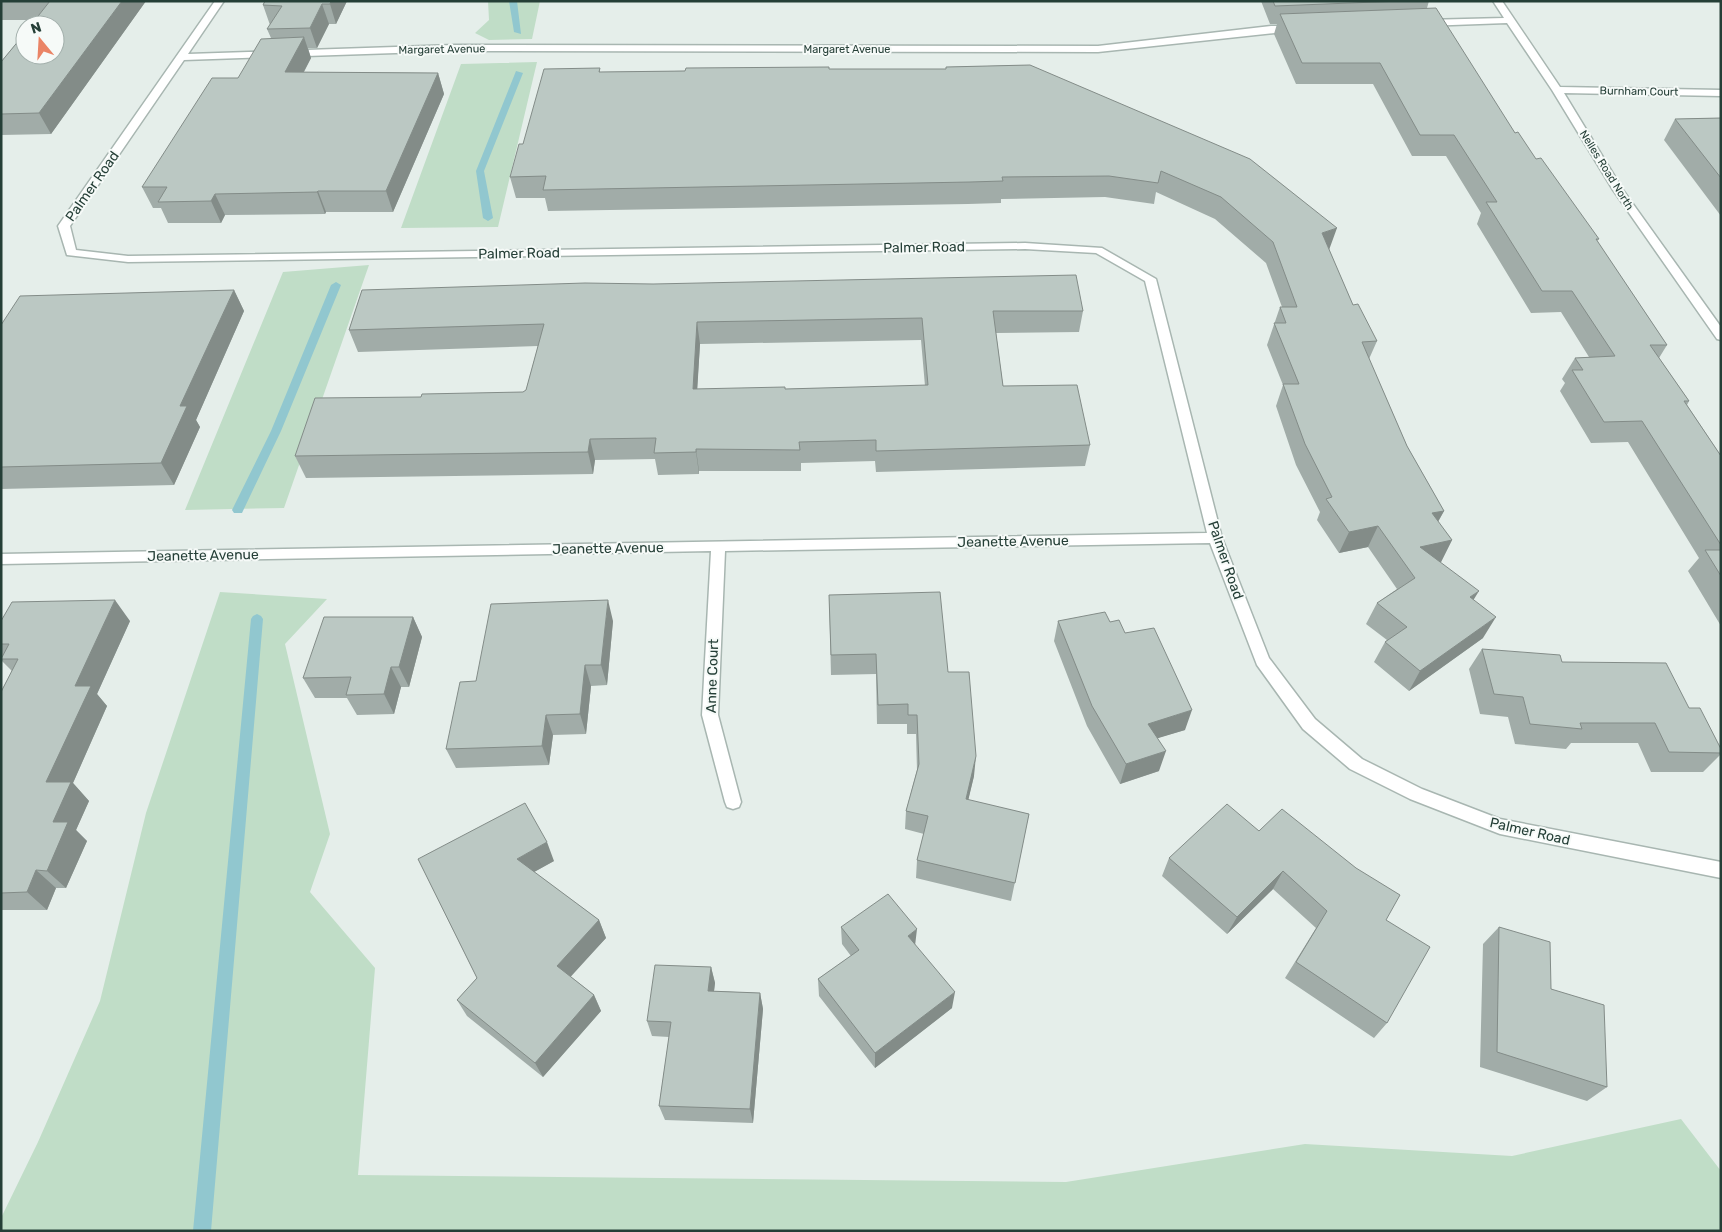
<svg xmlns="http://www.w3.org/2000/svg" width="1722" height="1232" font-family="Rubik,sans-serif">
  <style>
    .green { fill: #c0ddc7 }
    .lines { fill: none; stroke-linecap: round; stroke-linejoin: round }
    .stream { fill: #91c7cf; fill-rule: evenodd }
    .minor-casing { stroke: #a8b6b1; stroke-width: 3 }
    .minor { fill: #fff; fill-rule: evenodd }
    .wall { fill: #a1aca8; fill-rule: evenodd }
    .shaded-wall { fill: #838c88 }
    .building { fill: #bbc8c3; stroke: #838c88; fill-rule: evenodd }
    .labels { text-anchor: middle; stroke-width: 4; stroke-linejoin: round; paint-order: stroke }
    .far-street-label { font-size: 11px; fill: #253f37; stroke: #f6faf8 }
    .street-label { font-size: 14px; fill: #253f37; stroke: #f6faf8 }
  </style>
  <rect width="100%" height="100%" fill="#e5eeea"/>
  <path class="green" d="M488,1H540L532,39L489,40L475,33L489,20Z
    M537,62L498,227L401,228L461,64Z
    M369,265L284,508L185,510L283,272Z
    M220,592L327,599L285,644L330,834L310,892L375,968L358,1175L1066,1182L1305,1144L1512,1156L1681,1119L1721,1171V1231H1V1218L38,1142L100,1001L146,813Z"/>
  <g class="lines">
    <path class="stream" d="M509,1H517L521,34L514,32Z
      M516,71L523,73L484,171L493,218L488,221L483,218L476,171Z
      M336,282L341,285L281,431L242,513H234L232,510L271,431L331,285Z
      M257,614L261,616L263,619L211,1231H193L251,619L253,616Z"/>
    <defs>
      <path id="minor" d="M215,1H224L188,54L455,45L1098,46L1271,26H1297V30L1294,31L1098,52L455,51L184,60L70,226L76,250L128,256L1025,243L1102,248L1156,279L1222,538L1269,658L1315,719L1362,759L1422,789L1500,819L1721,862V878L1500,834L1410,799L1350,769L1303,729L1257,665L1210,543L725,551L718,715L741,802L739,807L733,809L727,807L725,802L702,715L711,551L1,564V554L1207,533L1145,281L1096,253L1025,249L128,262L67,255L58,226Z
        M1493,1H1502L1560,87L1721,90V96L1564,93L1623,190L1721,327V340L1717,339L1613,190L1552,90L1507,23L1425,26L1420,23L1425,20L1504,18Z"/>
    </defs>
    <use href="#minor" class="minor-casing"/>
    <use href="#minor" class="minor"/>
  </g>
  <path class="wall" d="M1,1H146L51,134L1,135V62L35,20H1Z
    M265,1H347L336,24H329L317,48H308L311,58L304,72L438,73L444,94L393,212H326L325,214L225,215L221,223H168L161,208H153L142,187L238,78L271,38L267,29L270,25L263,5Z
    M1261,1H1429L1427,8L1515,133L1599,239L1597,241L1667,345L1659,358L1689,401L1687,405L1721,456V626L1688,571L1699,558L1628,442L1591,443L1560,391L1565,383L1562,379L1575,358L1589,357L1561,312L1531,313L1477,224L1481,213L1446,156H1412L1373,84H1296L1274,34L1277,24H1270Z
    M1030,65L1329,250L1353,305L1377,341L1369,359L1407,446L1444,511L1438,522L1452,540L1441,562H1439L1473,600L1483,638L1409,691L1374,662L1385,642L1387,640L1366,624L1377,603L1397,589L1368,547L1339,553L1317,520L1320,512L1296,465L1276,406L1283,385L1267,345L1280,307H1282L1266,263L1215,219L1156,192L1154,204L1105,197L1001,199V203L968,204L548,211L545,198H516L510,177L523,144L600,68V72L829,69H946V67Z
    M1721,118V216L1664,140L1675,119Z
    M234,290L244,311L196,420L200,427L174,485L1,489V325Z
    M362,290L1083,311L1079,332L996,333L1003,386L1090,445L1085,466L876,472L875,461L801,463V471H699V474L658,475L655,459L595,460L593,474L306,478L295,456L421,397L523,392L526,390L538,346L358,352L349,330ZM921,340L925,386L785,389H697L700,344Z
    M829,595L948,672L974,776L968,800L1029,814L1011,901L916,878L917,860L924,834L905,829L906,811L917,770L916,734H907V724H877L876,674L831,675Z
    M413,617L422,637L409,687H401L394,714L357,715L347,698H315L303,678Z
    M1,621H130L97,694L107,706L73,783L89,801L76,830L87,841L66,888H56L47,910H1V692L12,671L1,660Z
    M613,621L607,685L591,686L586,734L553,735L549,765L456,768L446,749L476,681Z
    M1058,621L1110,622L1185,730L1157,738L1159,771L1120,784L1087,726L1054,641Z
    M1482,649L1562,662L1689,708L1721,749V754L1703,772H1651L1638,743H1571L1566,749L1515,744L1508,717L1480,714L1469,669Z
    M1259,831L1386,920L1387,1023L1374,1038L1285,978L1316,928L1273,889L1227,934L1162,876L1169,858Z
    M418,859L554,861L534,872L599,920L606,938L570,976L594,995L601,1011L543,1077L467,1016L457,1000L477,978Z
    M841,927L915,945L952,1008L875,1068L819,996L818,979L851,956L842,944Z
    M1499,927L1551,989L1607,1087L1587,1101L1480,1067L1483,944Z
    M711,967L715,983L714,991L760,993L763,1009L753,1123L665,1120L659,1106L669,1037L652,1036L647,1021Z"/>
  <path class="shaded-wall" d="M122,1H146L51,134L39,113Z
    M331,1H347L336,24L330,4Z
    M322,4L329,24L317,48L310,28Z
    M304,37L311,58L293,92L285,72Z
    M438,73L444,94L393,212L386,191Z
    M318,191L326,212L325,214L317,192Z
    M215,194L225,215L221,223L211,201Z
    M1337,228L1329,250L1322,233Z
    M234,290L244,311L196,420L200,427L174,485L161,463L180,406Z
    M697,322L700,344L696,410L693,389Z
    M590,439L595,460L593,474L588,452Z
    M696,449L699,471V474L696,452Z
    M1444,511L1432,532V513Z
    M1378,526L1368,547L1339,553L1349,532Z
    M1452,540L1441,562L1409,568L1420,547Z
    M1479,591L1466,612L1470,597Z
    M115,600L130,621L97,694L107,706L73,783L89,801L76,830L87,841L66,888L47,871L53,822L46,782L75,686Z
    M608,600L613,621L607,685L601,665Z
    M413,617L422,637L409,687L399,667Z
    M1496,617L1483,638L1409,691L1420,671Z
    M585,665L591,686L586,734L580,714Z
    M391,667L401,687L394,714L384,694Z
    M1192,710L1185,730L1142,743L1148,724Z
    M546,715L553,735L549,765L542,746Z
    M1166,751L1159,771L1120,784L1126,764Z
    M976,756L974,776L964,818L966,799Z
    M547,842L554,861L525,877L517,859Z
    M36,870L56,888L47,910L27,892Z
    M1283,871L1273,889L1227,934L1237,917Z
    M599,920L606,938L565,983L557,966Z
    M917,929L915,946L908,936Z
    M711,967L715,983L712,1007L708,991Z
    M955,992L952,1008L875,1068V1053Z
    M760,993L763,1009L753,1123L750,1109Z
    M594,995L601,1011L543,1077L535,1063Z"/>
  <path class="building" d="M50,1H122L39,113L1,114V62L25,33V55H55V25H31Z
    M265,1H331L330,4H322L310,28L267,29L282,6L263,5Z
    M1273,1H1401L1275,6Z
    M1436,8L1515,133L1518,132L1536,159L1541,158L1599,239H1596L1667,345H1650L1689,401H1684L1721,456V545L1642,421L1604,422L1572,370H1583L1575,358L1615,356L1572,291H1542L1486,202H1497L1454,135H1420L1380,63H1302L1280,14Z
    M304,37L285,72L438,73L386,191H318L317,192L215,194L211,201L158,202L167,187H142L212,78H238L261,39Z
    M1030,65L1250,159L1337,228L1322,233L1353,305L1358,304L1377,341L1362,342L1407,446L1444,511L1432,513L1452,540L1420,547L1479,591L1470,597L1496,617L1420,671L1385,642L1407,627L1377,603L1415,578L1378,526L1349,532L1326,499L1332,497L1305,444L1283,384H1299L1274,323H1286L1280,307H1297L1273,242L1221,197L1161,171L1158,183L1109,176L1002,177L1003,181L970,182L543,190L546,176L510,177L519,144H523L544,69L600,68L599,72L685,71L686,68L829,67V69H946V67Z
    M1721,118V178L1675,119Z
    M1076,275L1083,311H993L1003,386L1077,385L1090,445L876,451V440L799,442L800,450L696,449V452L654,453L656,438L590,439L588,452L295,456L315,398L421,397L422,394L523,392L526,390L544,324L349,330L362,290L585,283L653,284ZM922,318L928,385L785,389V387L693,389L697,322Z
    M234,290L180,406H187L161,463L1,467V325L20,296Z
    M1705,550H1721V576Z
    M940,592L948,672H969L976,756L966,799L1029,814L1015,883L917,860L928,816L906,811L919,764L917,715H908V704L878,705L876,654L831,655L829,595Z
    M115,600L75,686H91L46,782H71L53,822H68L47,871L36,870L27,892L1,893V692L18,659H1L9,644H1V621L12,602Z
    M608,600L601,665H585L580,714L546,715L542,746L446,749L460,682L476,681L491,604Z
    M1105,612L1110,622L1119,620L1125,633L1154,628L1192,710L1148,724L1166,751L1126,764L1092,706L1058,621Z
    M324,617H413L399,667H391L384,694L346,695L351,677L303,678Z
    M1482,649L1560,655L1562,662L1666,663L1689,708H1700L1721,749V753L1669,752L1655,723H1580L1582,729L1530,724L1523,697L1494,694Z
    M525,803L547,842L517,859L599,920L557,966L594,995L535,1063L457,1000L477,978L418,859Z
    M1227,804L1259,831L1282,809L1356,868L1400,895L1386,920L1430,947L1387,1023L1296,962L1327,911L1283,871L1237,917L1169,858Z
    M888,894L917,929L908,936L955,992L875,1053L818,979L859,950L841,927Z
    M1499,927L1550,942L1551,989L1604,1005L1607,1087L1497,1052Z
    M655,965L711,967L708,991L760,993L750,1109L659,1106L671,1022L647,1021Z"/>
  <g class="labels">
    <g class="far-street-label">
      <text transform="translate(442 49) rotate(-1)" y="4">Margaret Avenue</text>
      <text x="847" y="53">Margaret Avenue</text>
      <text transform="translate(1639 91) rotate(1)" y="4">Burnham Court</text>
      <text transform="translate(1607 170) rotate(58)" y="4">Nelles Road North</text>
    </g>
    <g class="street-label">
      <text transform="translate(92 186) rotate(-55)" y="5">Palmer Road</text>
      <text transform="translate(924 247) rotate(-1)" y="5">Palmer Road</text>
      <text transform="translate(519 253) rotate(-1)" y="5">Palmer Road</text>
      <text transform="translate(1013 541) rotate(-1)" y="5">Jeanette Avenue</text>
      <text transform="translate(608 548) rotate(-1)" y="5">Jeanette Avenue</text>
      <text transform="translate(203 555) rotate(-1)" y="5">Jeanette Avenue</text>
      <text transform="translate(1226 560) rotate(71)" y="5">Palmer Road</text>
      <text transform="translate(712 676) rotate(-88)" y="5">Anne Court</text>
      <text transform="translate(1530 831) rotate(13)" y="5">Palmer Road</text>
    </g>
  </g>
  <rect width="1722" height="1232" fill="none" stroke="#253f37" stroke-width="5"/>
  <g transform="translate(40 40) rotate(342)"><circle r="24" fill="#f6faf8" stroke="#a2afab"/>
  <path d="M0-4L9 19L0 12L-9 19Z" fill="#ea8466"/>
  <text y="-8" font-size="14" font-weight="bold" text-anchor="middle" fill="#253f37">N</text>
  </g>
</svg>
